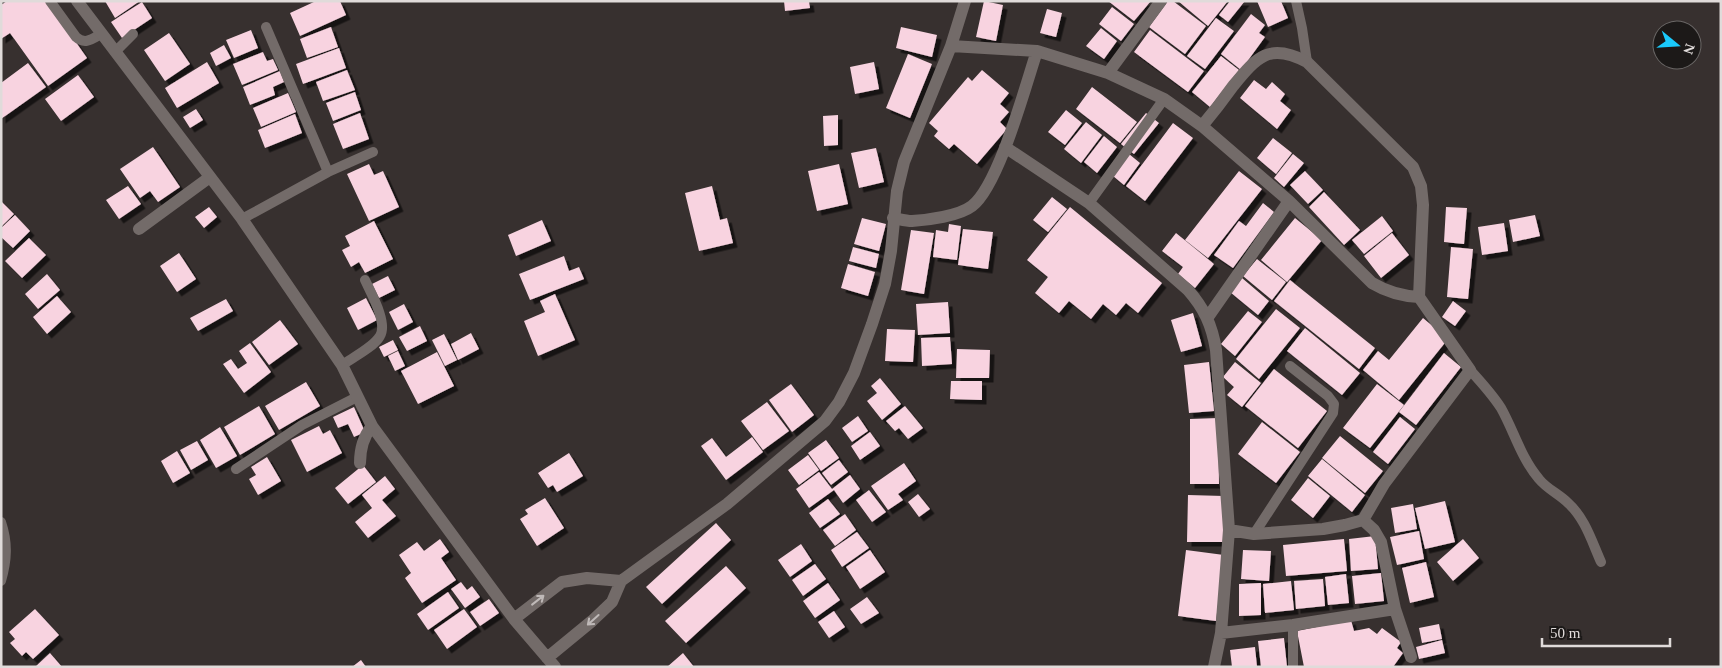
<svg xmlns="http://www.w3.org/2000/svg" width="1722" height="668" font-family="'Times New Roman',serif">
  <style>
    .building { fill: #f8d3e0; filter: url(#shadow) }
    .lines { fill: none; stroke-linecap: round; stroke-linejoin: round }
    .service { stroke: #736b69; stroke-width: 10 }
    .minor { stroke: #736b69; stroke-width: 12 }
    .oneway { stroke: #bfb9b8 }
  </style>
  <defs>
    <filter id="shadow"><feDropShadow dx="4.5" dy="4.5" stdDeviation="0" flood-color="#0009"/></filter>
  </defs>
  <rect width="100%" height="100%" fill="#37302f"/>
  <path class="building" d="M7,1H47L87,58L48,86L10,33L1,39V5Z
    M105,1H140L115,18Z
    M316,1H340L346,15L300,36L290,13Z
    M784,1H809L810,8L785,11Z
    M984,1L1003,5L996,41L976,37Z
    M1108,1H1151L1134,21Z
    M1168,1H1173L1206,26L1185,54L1149,27Z
    M1178,1H1228L1208,26Z
    M1230,1H1245L1228,22L1219,15Z
    M1257,1H1281L1288,18L1268,27Z
    M142,2L152,18L122,38L111,22Z
    M1112,7L1134,24L1121,41L1099,24Z
    M1047,9L1062,13L1056,37L1040,33Z
    M1251,14L1265,25L1259,33L1265,37L1241,70L1221,54Z
    M1216,18L1234,31L1205,69L1187,56Z
    M331,27L338,47L307,58L300,39Z
    M901,27L937,35L932,57L896,48Z
    M1101,28L1117,41L1104,59L1086,46Z
    M251,30L258,48L234,58L226,40Z
    M1150,30L1204,71L1188,92L1134,52Z
    M169,33L190,64L165,81L144,50Z
    M224,45L231,58L216,66L210,53Z
    M339,48L346,68L303,84L296,64Z
    M263,52L267,61L273,59L278,70L242,85L233,64Z
    M908,54L932,64L910,118L886,108Z
    M1221,56L1239,70L1210,107L1192,92Z
    M207,62L219,83L177,108L165,88Z
    M874,62L879,89L855,94L850,67Z
    M28,63L46,87L1,119V83Z
    M347,70L355,90L323,101L316,82Z
    M982,70L1009,93L1000,104L1009,112L1000,122L1007,129L977,164L954,144L949,149L934,136L938,131L929,123L968,77L972,81Z
    M280,71L284,82L273,87L275,95L250,105L243,87Z
    M78,75L94,97L61,121L45,99Z
    M1254,80L1266,89L1272,82L1285,94L1280,101L1291,110L1277,129L1240,98Z
    M1092,87L1137,122L1120,143L1076,109Z
    M355,92L361,110L333,121L326,103Z
    M288,93L296,112L261,127L253,108Z
    M196,109L203,120L190,128L183,117Z
    M1066,110L1082,123L1065,145L1048,132Z
    M360,113L369,139L343,149L333,124Z
    M1146,113L1159,123L1134,154L1121,144Z
    M295,114L302,133L265,148L258,130Z
    M838,115V145L824,146L823,116Z
    M1086,122L1102,135L1081,163L1064,149Z
    M1173,123L1193,138L1145,201L1126,186Z
    M1104,136L1117,147L1097,173L1084,162Z
    M1273,138L1292,153L1276,174L1257,158Z
    M153,147L180,187L158,202L150,191L140,198L120,169Z
    M876,148L884,182L859,188L851,153Z
    M1129,154L1140,163L1124,185L1113,176Z
    M1293,154L1304,163L1284,187L1274,178Z
    M369,164L374,175L383,171L399,207L369,221L347,174Z
    M839,164L848,204L817,211L808,171Z
    M1239,171L1262,189L1208,258L1185,240Z
    M1305,171L1323,190L1308,204L1290,185Z
    M128,186L141,204L119,219L106,200Z
    M712,186L720,220L727,218L733,243L699,251L685,193Z
    M1324,192L1360,230L1344,245L1309,207Z
    M1052,197L1067,209L1048,232L1033,220Z
    M1,201L14,214L1,227Z
    M1263,203L1274,212L1233,268L1214,255L1239,221L1246,226Z
    M209,207L217,217L204,228L195,217Z
    M1070,207L1162,283L1138,313L1126,303L1116,315L1103,304L1091,319L1069,301L1059,313L1035,293L1048,277L1027,260Z
    M1446,207L1467,208L1464,244L1444,242Z
    M15,215L30,231L13,248L1,237V228Z
    M1535,215L1540,236L1513,242L1509,220Z
    M1382,216L1393,231L1364,254L1352,240Z
    M862,218L886,224L879,251L854,244Z
    M1295,218L1322,240L1287,282L1261,260Z
    M542,220L551,241L516,256L508,235Z
    M374,221L393,259L365,273L359,262L351,267L342,250L350,246L345,236Z
    M1504,223L1508,251L1482,255L1478,227Z
    M949,224L961,226L957,260L933,257L936,230L948,232Z
    M963,229L993,232L988,269L958,265Z
    M911,230L934,233L924,294L901,290Z
    M1176,233L1214,264L1195,288L1178,274L1183,267L1162,251Z
    M1392,233L1409,255L1381,278L1364,256Z
    M29,238L46,255L22,278L5,261Z
    M853,247L879,254L876,268L849,261Z
    M1451,247L1473,249L1468,299L1447,297Z
    M179,253L196,279L177,292L160,266Z
    M564,256L569,271L579,267L584,279L530,300L519,274Z
    M1257,259L1286,282L1272,300L1243,276Z
    M848,264L875,272L868,296L841,288Z
    M47,274L60,290L38,309L25,294Z
    M388,276L395,290L379,298L372,284Z
    M1242,278L1269,301L1258,315L1230,292Z
    M1290,280L1375,348L1359,369L1274,301Z
    M555,294L575,340L538,356L524,321L545,312L540,301Z
    M57,296L71,312L47,334L33,317Z
    M366,298L377,320L358,330L347,308Z
    M226,299L233,311L198,331L190,318Z
    M1453,301L1466,311L1455,326L1442,317Z
    M948,302L950,333L918,335L916,304Z
    M404,304L413,322L398,330L389,312Z
    M1276,309L1300,328L1259,379L1236,359Z
    M1248,311L1262,322L1235,356L1221,344Z
    M1193,313L1202,346L1181,352L1171,320Z
    M1423,318L1448,339L1399,400L1363,370L1378,351L1389,360Z
    M280,320L298,344L269,365L252,342Z
    M420,326L427,341L407,351L399,337Z
    M1305,328L1360,373L1342,395L1287,351Z
    M887,329L915,330L913,362L885,361Z
    M471,333L479,349L458,360L451,344Z
    M444,334L457,360L445,366L432,340Z
    M950,337L952,364L922,366L921,338Z
    M393,340L398,350L384,357L379,347Z
    M250,343L271,372L244,393L223,364L231,359L238,369L247,363L239,351Z
    M957,349L990,350L989,378H956Z
    M398,351L405,366L395,371L388,356Z
    M437,352L454,386L418,404L401,371Z
    M1444,353L1461,367L1416,425L1399,412Z
    M1209,362L1214,411L1189,413L1184,365Z
    M1235,362L1261,383L1242,407L1227,395L1234,387L1223,377Z
    M1274,369L1327,411L1298,448L1245,406Z
    M880,378L901,404L882,420L867,401L877,393L871,386Z
    M951,381H982V400L950,399Z
    M306,382L320,406L279,430L265,406Z
    M791,384L814,415L792,432L769,400Z
    M1377,384L1404,405L1370,448L1343,428Z
    M767,402L789,431L763,450L741,421Z
    M259,406L275,434L240,455L224,427Z
    M905,406L923,428L908,439L899,428L895,431L886,421Z
    M354,407L365,432L354,437L348,424L338,428L333,417Z
    M858,416L868,431L852,442L842,428Z
    M1400,417L1415,429L1388,464L1373,452Z
    M1218,418L1219,484H1190V419Z
    M1262,422L1300,452L1276,483L1238,454Z
    M319,426L323,434L330,430L342,453L307,472L291,440Z
    M220,427L237,456L216,468L200,440Z
    M870,432L880,446L860,460L851,446Z
    M1340,436L1383,471L1365,493L1322,458Z
    M752,437L763,452L726,480L701,446L712,438L726,457Z
    M826,440L839,458L821,471L808,453Z
    M197,441L208,460L191,470L180,450Z
    M177,451L190,473L173,483L161,461Z
    M569,453L583,476L557,492L553,485L548,488L538,473Z
    M808,455L819,470L799,485L788,470Z
    M267,457L281,481L258,495L249,479L256,475L251,467Z
    M1322,459L1365,495L1352,512L1308,476Z
    M839,460L848,472L831,485L822,473Z
    M904,463L916,481L898,494L903,500L888,510L871,486Z
    M363,465L376,482L348,504L335,488Z
    M819,472L832,489L850,475L860,489L843,503L834,490L809,508L796,489Z
    M385,476L395,489L382,500L396,516L368,538L355,522L372,508L362,495Z
    M1308,478L1330,496L1313,518L1291,500Z
    M869,490L886,512L872,522L856,500Z
    M918,494L930,509L919,517L908,502Z
    M1188,495L1224,496L1223,542H1187Z
    M545,498L564,528L537,546L520,519L528,514L525,510Z
    M828,499L840,514L820,528L809,513Z
    M1445,501L1455,542L1425,549L1415,508Z
    M1413,504L1417,529L1395,533L1391,508Z
    M845,514L856,530L835,546L823,530Z
    M716,523L731,540L662,604L646,587Z
    M1419,531L1424,559L1397,565L1390,537Z
    M857,532L869,548L842,567L831,550Z
    M1375,536L1378,569L1351,571L1349,539Z
    M440,539L449,552L441,558L456,580L422,603L405,578L411,573L399,555L417,542L424,551Z
    M1344,539L1347,571L1286,576L1283,545Z
    M1463,539L1479,558L1453,581L1437,562Z
    M801,544L812,561L790,577L778,560Z
    M870,550L885,572L860,589L846,567Z
    M1186,550L1224,555L1216,621L1178,616Z
    M1243,550L1271,551L1269,581L1241,579Z
    M1426,562L1434,597L1410,603L1402,568Z
    M815,564L826,579L803,596L792,580Z
    M726,566L746,588L686,643L665,621Z
    M1381,573L1384,601L1355,604L1352,576Z
    M1346,574L1349,603L1328,605L1325,577Z
    M1323,579L1325,606L1296,609L1294,581Z
    M1291,581L1294,610L1265,613L1263,584Z
    M461,582L467,590L472,586L480,597L465,608L451,589Z
    M828,583L840,600L815,618L803,601Z
    M1261,583V615L1239,616V584Z
    M448,592L459,608L428,630L417,614Z
    M867,597L879,613L861,624L850,609Z
    M489,599L499,613L480,626L470,612Z
    M35,609L59,635L33,659L26,652L22,656L10,643L15,639L9,632Z
    M464,609L477,627L447,649L434,630Z
    M834,611L845,627L829,638L818,622Z
    M1351,620L1354,631L1369,628L1377,634L1382,628L1401,642L1397,648L1403,653L1393,667H1304L1297,631Z
    M1439,624L1442,639L1422,643L1419,628Z
    M1284,638L1287,667H1261L1258,641Z
    M1442,640L1445,653L1419,659L1416,647Z
    M1255,647L1257,667H1232L1230,650Z
    M50,653L62,667H35Z
    M683,653L694,667H667Z
    M361,660L366,667H352Z"/>
  <g class="lines">
    <path class="service" d="M50,1L76,37C85,45 92,39 101,34
      M1296,1L1302,28L1307,62
      M266,27L328,172
      M115,52L133,34
      M1089,203L1164,99
      M242,219L328,172L373,152
      M342,365C352,358 374,347 380,336C388,323 371,293 365,280
      M1470,370C1481,382 1492,394 1501,408C1514,431 1521,458 1539,479C1547,489 1559,494 1568,503C1585,518 1592,542 1601,562
      M236,469L302,425L357,397
      M1,522C8,543 7,560 1,581
      M1254,534L1333,413L1334,404L1328,396L1290,366
      M1293,625V667"/>
    <path class="minor" d="M77,1L242,219L342,365L372,426L514,619L555,667
      M1161,1L1108,73L1164,99L1202,126L1289,201L1372,283C1387,292 1401,296 1419,297
      M951,46L1037,51L1108,73
      M1202,126C1213,113 1223,100 1233,86C1257,57 1269,42 1307,62L1413,167L1421,186L1423,205L1419,297L1470,370L1384,484L1363,520L1345,525L1323,529L1254,534L1229,530
      M1005,147L1089,203L1188,290C1204,308 1212,325 1216,350L1229,530L1221,633L1293,625L1395,609
      M893,218C899,219 906,221 912,221C928,220 959,216 972,206C999,185 1025,87 1037,51
      M139,229L210,177
      M1208,317L1289,201
      M360,463C360,448 363,437 372,426
      M1363,520L1374,530L1381,542L1395,609L1411,657
      M514,619L562,582L587,578L621,581
      M547,658L592,621L612,602L621,581L727,504L825,421L839,402L854,373L872,324L885,284L891,251L897,191L904,162L951,46L965,1
      M1214,667L1221,633"/>
  </g>
  <defs><path id="oneway-shaft" d="M-6 0H5M1.5-3L5.5 0L1.5 3" fill="none" stroke-width="1.6" stroke-linecap="round" stroke-linejoin="round" transform="scale(1.25)"/></defs>
  <g class="oneway">
    <use href="#oneway-shaft" transform="translate(538 600) rotate(-38)"/>
    <use href="#oneway-shaft" transform="translate(593 620) rotate(138)"/>
  </g>
  <rect width="1722" height="668" fill="none" stroke="#e0dbda" stroke-width="5"/>
  <g transform="translate(1677 45) rotate(108)"><circle r="24" fill="#1c1918" stroke="#6a6766"/>
  <path d="M0-4L9 19L0 12L-9 19Z" fill="#1acafc"/>
  <text y="-8" font-size="14" font-weight="bold" text-anchor="middle" fill="#e0dbda">N</text>
  </g>
  <path d="M1542 638v8h128v-8" fill="none" stroke="#e0dbda" stroke-width="2.5"/>
  <text x="1550" y="638" font-size="15" fill="#e0dbda" stroke="#1c1918" stroke-width="4" paint-order="stroke">50 m</text>
</svg>
